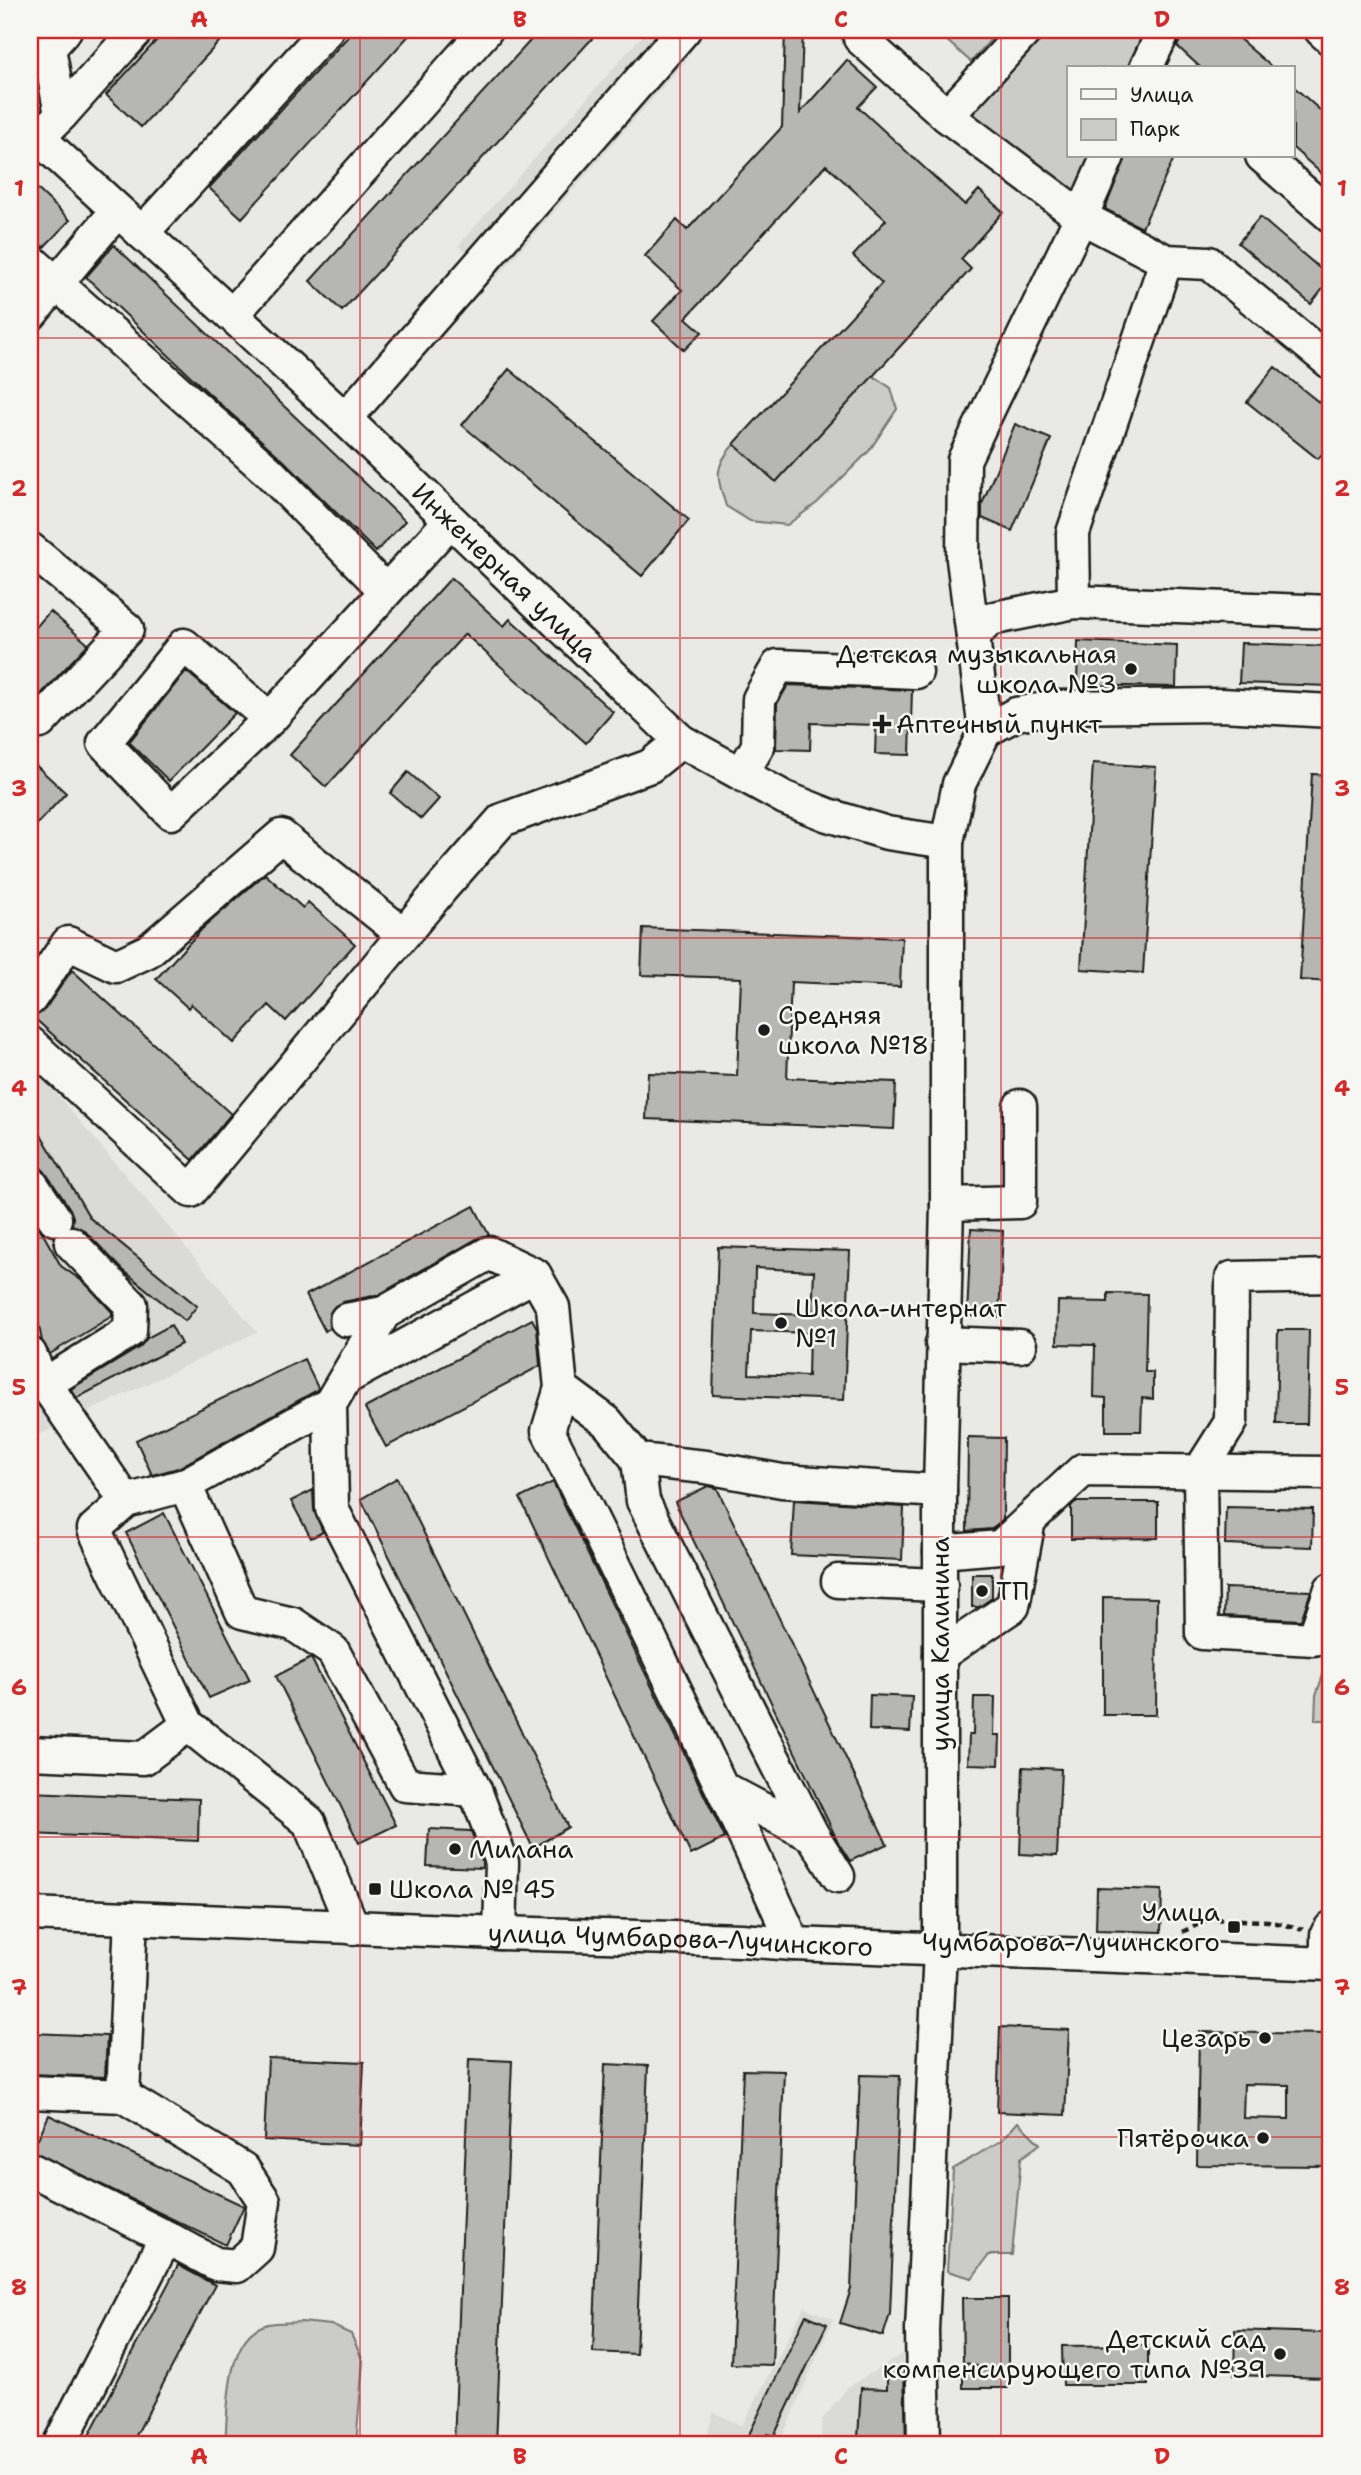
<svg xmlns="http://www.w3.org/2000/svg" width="1361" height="2475" font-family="'Shantell Sans',sans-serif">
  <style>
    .built { fill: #dadad6 }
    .green { fill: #cbcbc7; stroke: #747472; stroke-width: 2 }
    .building { fill: #b6b6b3; stroke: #1c1c1c; stroke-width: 2; fill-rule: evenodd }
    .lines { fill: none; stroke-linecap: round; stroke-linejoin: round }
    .minor-casing { stroke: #1c1c1c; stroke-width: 37 }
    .path { stroke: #1c1c1c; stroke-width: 4.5; stroke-dasharray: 7 5; stroke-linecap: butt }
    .minor { stroke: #f6f6f2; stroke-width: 32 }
    .grid { fill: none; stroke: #d62828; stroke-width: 2; stroke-opacity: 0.55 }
    .poi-dot { fill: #1c1c1c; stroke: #f6f6f2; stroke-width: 2.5 }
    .labels { text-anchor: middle; stroke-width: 5; stroke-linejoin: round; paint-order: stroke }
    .street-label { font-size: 26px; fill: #1c1c1c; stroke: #f6f6f2 }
    .poi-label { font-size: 26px; fill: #1c1c1c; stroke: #f6f6f2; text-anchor: start }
    .neatline { fill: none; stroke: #d62828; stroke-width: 2.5 }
    .grid-label { font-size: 23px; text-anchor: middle; font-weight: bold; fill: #d62828 }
  </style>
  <rect width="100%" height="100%" fill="#e9e9e5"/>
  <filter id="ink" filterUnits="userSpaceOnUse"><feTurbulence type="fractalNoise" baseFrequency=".0143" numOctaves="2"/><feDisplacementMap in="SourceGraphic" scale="14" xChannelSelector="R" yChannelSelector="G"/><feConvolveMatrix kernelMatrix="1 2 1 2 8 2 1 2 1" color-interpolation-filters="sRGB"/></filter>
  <g filter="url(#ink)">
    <path class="built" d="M647,30H652L687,59L495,279L458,246Z
      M30,1062L257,1332L30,1439Z
      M804,2307L833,2319L779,2445H705L713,2412L742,2426Z
      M912,2348L913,2445H820L822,2420L848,2387Z"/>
    <path class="green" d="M935,30H999L971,62Z
      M1040,30H1153L1135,68H1069V156H1095L1075,199L962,113Z
      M873,376L891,388L897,409L869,451L817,503L787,525L750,521L726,506C717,477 713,468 734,444Z
      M1331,1653V1720H1315L1316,1695Z
      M1018,2122L1040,2144L1021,2158L1012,2255H989L972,2278L947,2271L953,2169L1002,2140Z
      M301,2322L331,2325L351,2334L363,2361L356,2445H225C228,2410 225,2334 268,2324C279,2322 291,2323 301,2322Z"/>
    <path class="building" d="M166,30H230L141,127L106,95Z
      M354,30H414L242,218L209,188Z
      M540,30H600L342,311L310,281Z
      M785,30H803L800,113L847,60L877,87L858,107L965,205L979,190L1003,212L961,259L971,269L776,482L734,444L882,283L853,256L886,220L826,165L686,318L702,332L684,350L653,321L682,290L645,256L677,220L687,230L782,127Z
      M1187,30H1229L1273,68H1201L1177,46Z
      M1293,86L1331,120V182L1293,148Z
      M1126,156H1175L1142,228L1105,209Z
      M30,182L70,220L44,247L30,242Z
      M1260,217L1331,278L1311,304L1238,243Z
      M114,245L405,521L376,552L281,458L220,404L86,277Z
      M1275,367L1331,412V443L1318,459L1247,402Z
      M509,369L689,520L642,576L462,425Z
      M1015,424L1051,439L1012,531L982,518V504Z
      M451,578L504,626L510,619L613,712L586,743L465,634L326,787L290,755Z
      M50,611L88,644L30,706V634Z
      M1078,641L1177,645L1176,687L1077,685Z
      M1241,643L1331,646L1330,686L1239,683Z
      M186,671L235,713L169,781L129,742Z
      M788,685L912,690L910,755L875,754L876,725L811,723L810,750L776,749L777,704Z
      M30,760L66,793L30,832Z
      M1093,763L1156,767L1143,973L1081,969Z
      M408,772L439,799L421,819L390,793Z
      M1312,774L1331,775V982L1300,980Z
      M265,874L303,908L308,902L355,944L286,1021L269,1005L234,1043L191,1004L188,1008L156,979L202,929Z
      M643,928L902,938L900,987L791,982L787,1078L896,1082L894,1129L646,1119L648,1073L737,1076L741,978L641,975Z
      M72,970L231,1114L193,1160L33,1017L45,1009Z
      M30,1116L90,1218L197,1306L185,1321L123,1270L84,1230L72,1225L73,1217L70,1209L45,1172L39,1166L30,1164Z
      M474,1206L489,1235L480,1237L378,1295L343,1302L335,1306L329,1315L330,1328L325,1331L306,1295Z
      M30,1214L42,1232L61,1266L85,1283L112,1312V1316L50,1354L42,1341L30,1283Z
      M971,1229L1003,1231L999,1317L967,1316Z
      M718,1247L850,1251L844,1400L713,1395ZM755,1268L814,1271L812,1315L754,1313ZM751,1331L809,1333L808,1376L749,1374Z
      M1108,1293L1147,1294L1145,1372H1153V1399L1142,1398L1141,1431H1106V1398L1094,1397L1095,1345L1057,1344L1058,1301L1108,1302Z
      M532,1319L537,1328L540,1366L386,1447L365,1408Z
      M171,1325L181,1344L77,1398L71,1389L140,1347L147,1338Z
      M1278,1330H1309L1307,1424H1276Z
      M304,1359L318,1388L317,1390L178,1468L152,1475L136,1440Z
      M968,1437L1004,1438L1003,1519L992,1529L967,1531Z
      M397,1478L568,1827L533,1848L361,1499Z
      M553,1482L725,1838L691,1855L520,1498Z
      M708,1486L717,1488L887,1844L850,1861L839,1844L675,1502Z
      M313,1490L314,1510L323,1532L311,1538L291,1501Z
      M794,1500L904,1507L902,1560L791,1555Z
      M1075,1502H1158V1538L1071,1539V1506Z
      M1226,1507L1313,1509L1312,1547L1225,1544Z
      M164,1513L250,1680L209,1698L126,1533Z
      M972,1574H992V1598L979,1607H972Z
      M1225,1588L1311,1591L1301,1620L1224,1616Z
      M1103,1597L1157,1598L1156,1715H1103Z
      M311,1658L396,1825L359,1843L276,1676Z
      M870,1695L912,1697L910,1732L869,1730Z
      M974,1697H995L994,1735H1000L999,1765L968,1764L969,1735H973Z
      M1023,1767L1061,1769L1057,1856L1020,1854Z
      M30,1792L199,1799L198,1841L30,1834Z
      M429,1829L471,1831L482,1861V1868L427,1866Z
      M1097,1888L1162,1890L1161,1932L1096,1930Z
      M1000,2027L1069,2030L1065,2115L997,2112Z
      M1199,2032L1331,2034V2166L1197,2165ZM1244,2084L1289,2085V2119L1243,2118Z
      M30,2033L107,2036L105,2077L30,2074Z
      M268,2058L364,2062L360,2145L264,2140Z
      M469,2059L512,2061L496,2445H454Z
      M605,2064L648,2066L636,2354L593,2352Z
      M743,2070L784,2071L772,2365L731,2364Z
      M860,2075L900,2076L890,2314L883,2336L840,2323L851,2289Z
      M49,2115L244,2206L226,2245L32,2151Z
      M178,2265L215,2285L131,2445H84Z
      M962,2298H1008V2388H963V2370H989L963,2362Z
      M806,2315L827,2324L774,2436L768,2434L763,2445H744Z
      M1235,2330L1327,2333L1325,2378L1234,2375Z
      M1148,2345V2385H1063L1062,2346Z
      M887,2370H904L906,2445H887V2440L858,2438L861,2388L887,2389Z"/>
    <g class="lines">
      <defs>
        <g id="minor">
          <path d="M867,30L860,38L947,116L1081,217L1166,261L1209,263L1331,363"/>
          <path d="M1321,30L1331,39"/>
          <path d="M1146,68L1164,30"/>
          <path d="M61,115L137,30"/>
          <path d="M947,116L1026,30"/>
          <path id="s1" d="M30,130L345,419L681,741L785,798L828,815L887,833L947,842L959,784L985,731"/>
          <path d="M38,138L61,115L49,48L65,30"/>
          <path d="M1262,156L1331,216"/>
          <path d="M142,233L327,30"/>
          <path d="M30,260L269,472L386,591"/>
          <path d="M30,315L117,211"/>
          <path d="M232,315L486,30"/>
          <path d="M345,419L684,30"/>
          <path d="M30,549L127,629L40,722"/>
          <path d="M1074,602L1073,533L1166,261"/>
          <path d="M973,636L990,619L1074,602L1331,612"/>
          <path d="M270,719L184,645L104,743L171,813L270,719L450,521"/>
          <path d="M985,731L963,559L964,460L1081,217L1108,156"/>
          <path d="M985,731L1016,714L1056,707L1221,705L1331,711"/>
          <path d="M742,773L758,746L759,699L778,666L916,672"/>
          <path d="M30,999L68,943L116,966L148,951L281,836L403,934"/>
          <path d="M30,1043L191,1191L442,888L502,820L650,766L681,741"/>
          <path d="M30,1182L55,1219"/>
          <path d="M947,1204L1020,1202V1106"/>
          <path d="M1331,1276L1232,1278L1231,1422L1200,1471L1202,1633L1314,1639L1331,1589"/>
          <path d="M346,1320L384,1313"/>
          <path d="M942,1343L1020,1346"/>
          <path d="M30,1354L39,1375L126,1501"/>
          <path d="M346,1378L535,1275"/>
          <path d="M45,1384L130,1331L131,1305L71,1243"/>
          <path d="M561,1388L607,1422L638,1460L706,1467L782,1481L940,1491"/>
          <path d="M330,1404L185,1485L126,1501L94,1529L188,1725L309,1822L353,1928"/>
          <path d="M638,1460L643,1501L813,1836L838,1876"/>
          <path d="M185,1485L242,1612L293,1624L333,1651L405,1785L475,1790"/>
          <path d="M940,1552L1000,1547L1083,1470L1331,1473"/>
          <path d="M838,1581L941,1585"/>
          <path d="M940,1655L1013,1606L1029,1520"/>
          <path d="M30,1753L144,1758L188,1725"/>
          <path d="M724,1789L813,1836"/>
          <path id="s2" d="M30,1914L500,1933L741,1940L794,1944L1331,1964"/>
          <path d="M500,1933L502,1862L475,1790L332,1509L330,1404L384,1313L489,1253L535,1275L553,1307L561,1388L548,1431C633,1601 716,1771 794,1944"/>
          <path d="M1327,1964V1934L1331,1928"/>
          <path d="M30,2092L123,2096L131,1918"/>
          <path d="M123,2096L243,2169L264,2201L257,2248L237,2266L216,2264L166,2237"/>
          <path d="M30,2169L166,2237L59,2445"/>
          <path d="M924,2445L922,2330L940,1950V1491L947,1204V842"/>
        </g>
      </defs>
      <use href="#minor" class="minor-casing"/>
      <path class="path" d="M1182,1932L1210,1919L1268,1921L1303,1929"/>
      <use href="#minor" class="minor"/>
    </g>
  </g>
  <path class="grid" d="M360,30V2445M680,30V2445M1001,30V2445M30,338H1331M30,638H1331M30,938H1331M30,1238H1331M30,1537H1331M30,1837H1331M30,2137H1331"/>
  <g class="poi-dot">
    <circle cx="1131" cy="669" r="7"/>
    <path d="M878.5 713.5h7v7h7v7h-7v7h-7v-7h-7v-7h7z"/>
    <circle cx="764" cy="1030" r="7"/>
    <circle cx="781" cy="1323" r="7"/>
    <circle cx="982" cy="1591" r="7"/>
    <circle cx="455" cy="1849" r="7"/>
    <rect x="368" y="1882" width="14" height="14" rx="3.5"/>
    <rect x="1227" y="1920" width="14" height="14" rx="3.5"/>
    <circle cx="1265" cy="2038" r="7"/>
    <circle cx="1263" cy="2138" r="7"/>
    <circle cx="1280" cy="2354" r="7"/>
  </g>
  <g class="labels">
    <g class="street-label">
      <text dy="9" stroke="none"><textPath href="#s1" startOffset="649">Инженерная улица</textPath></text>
      <text transform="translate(940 1644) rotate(-90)" y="9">улица Калинина</text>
      <text dy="9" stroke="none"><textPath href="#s2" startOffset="651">улица Чумбарова-Лучинского</textPath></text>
    </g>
    <g class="poi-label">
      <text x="1117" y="663" text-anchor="end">Детская музыкальная<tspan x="1117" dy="30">школа №3</tspan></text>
      <text x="896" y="733">Аптечный пункт</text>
      <text x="778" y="1024">Средняя<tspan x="778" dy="30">школа №18</tspan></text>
      <text x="795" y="1317">Школа-интернат<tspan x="795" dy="30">№1</tspan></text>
      <text x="996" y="1600">ТП</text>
      <text x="469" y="1858">Милана</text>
      <text x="389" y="1898">Школа № 45</text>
      <text x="1220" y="1921" text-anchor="end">Улица<tspan x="1220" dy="30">Чумбарова-Лучинского</tspan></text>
      <text x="1251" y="2047" text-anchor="end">Цезарь</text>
      <text x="1249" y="2147" text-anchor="end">Пятёрочка</text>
      <text x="1266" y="2348" text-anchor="end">Детский сад<tspan x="1266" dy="30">компенсирующего типа №39</tspan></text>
    </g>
  </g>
  <rect width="1361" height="2475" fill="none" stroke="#f6f6f2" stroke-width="77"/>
  <rect x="1067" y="66" width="228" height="91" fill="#f6f6f2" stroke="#9f9f9c" stroke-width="2"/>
  <rect x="1081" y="89" width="35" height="10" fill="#f6f6f2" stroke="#9f9f9c" stroke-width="2"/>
  <text x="1130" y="102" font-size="21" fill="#1c1c1c">Улица</text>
  <rect x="1081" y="119" width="35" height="21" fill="#cbcbc7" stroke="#9f9f9c" stroke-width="2"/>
  <text x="1130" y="136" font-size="21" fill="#1c1c1c">Парк</text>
  <rect x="38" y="38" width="1284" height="2398" class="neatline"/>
  <g class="grid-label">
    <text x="199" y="27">A</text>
    <text x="520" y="27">B</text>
    <text x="841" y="27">C</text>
    <text x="1162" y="27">D</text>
    <text x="19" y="196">1</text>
    <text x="1342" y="196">1</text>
    <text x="19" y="496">2</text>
    <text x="1342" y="496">2</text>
    <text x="19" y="796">3</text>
    <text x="1342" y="796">3</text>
    <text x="19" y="1096">4</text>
    <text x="1342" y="1096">4</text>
    <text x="19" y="1395">5</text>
    <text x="1342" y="1395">5</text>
    <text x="19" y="1695">6</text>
    <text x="1342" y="1695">6</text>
    <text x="19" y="1995">7</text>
    <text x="1342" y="1995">7</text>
    <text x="19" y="2295">8</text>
    <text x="1342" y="2295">8</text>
    <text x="199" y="2464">A</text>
    <text x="520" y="2464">B</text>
    <text x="841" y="2464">C</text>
    <text x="1162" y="2464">D</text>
  </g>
</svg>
